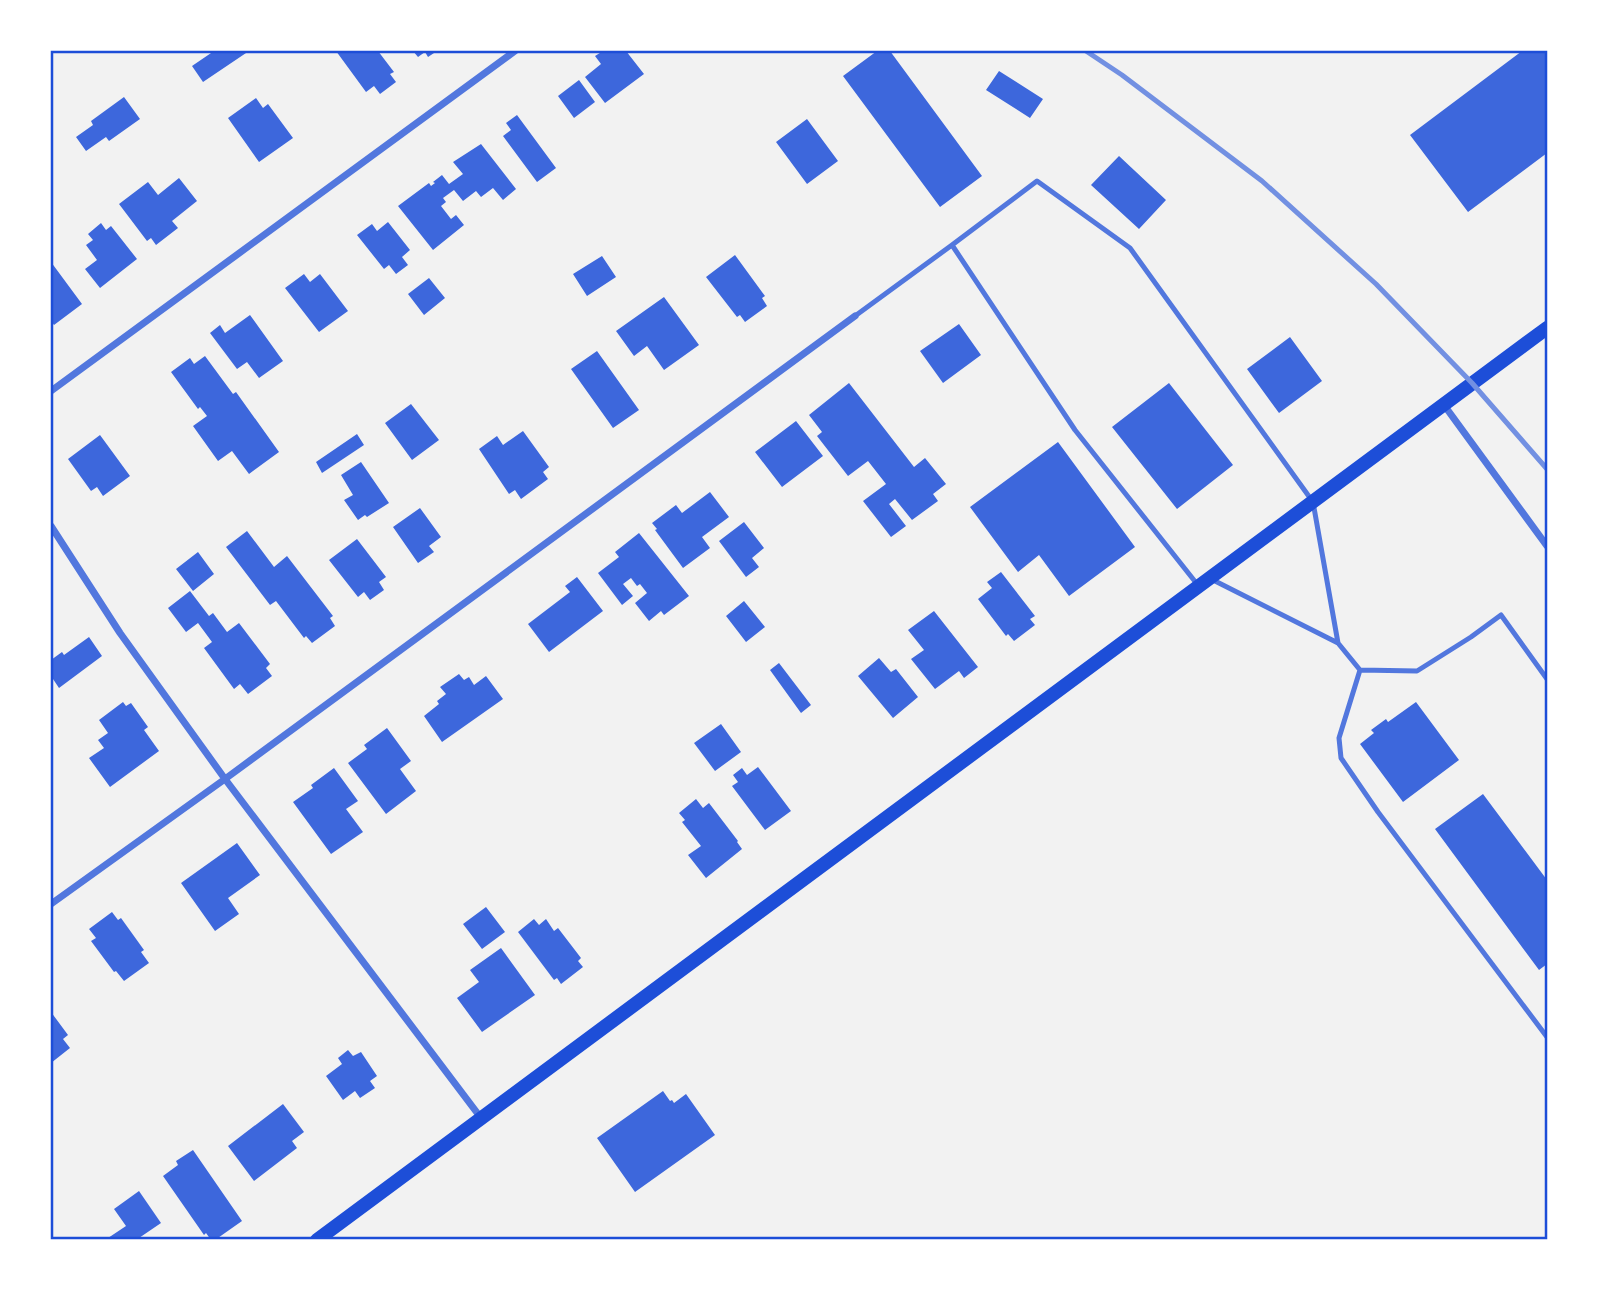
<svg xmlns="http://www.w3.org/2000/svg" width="1598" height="1291" font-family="'Sofia Sans Condensed',sans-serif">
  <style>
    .building { fill: #3d67dc }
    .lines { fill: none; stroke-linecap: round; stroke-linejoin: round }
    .service { stroke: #5277de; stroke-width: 5 }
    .minor { stroke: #5277de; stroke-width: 7 }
    .secondary { stroke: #1d4ed8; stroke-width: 14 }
    .rail { stroke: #7290e2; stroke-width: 5 }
    .neatline { fill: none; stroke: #1d4ed8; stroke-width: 2.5 }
  </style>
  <rect width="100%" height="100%" fill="#f2f2f2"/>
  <path class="building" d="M214,51H249L203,82L192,66Z
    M336,51H378L394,72L390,74L396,82L380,94L374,86L366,92Z
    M413,51H437L428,57L425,52L418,57Z
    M603,51H626L644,74L605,103L585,77L601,64L595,56Z
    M877,51H890L982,176L940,207L843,76Z
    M1522,51H1547V153L1468,212L1410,135Z
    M999,71L1043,99L1030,118L986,90Z
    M579,80L595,102L574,118L558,96Z
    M124,97L140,119L109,141L106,137L86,151L76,137L93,125L91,121Z
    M256,98L263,108L268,104L293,138L259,162L228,118Z
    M517,115L556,168L537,182L503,136L511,130L506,123Z
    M807,119L838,161L807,184L776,142Z
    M481,144L516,189L503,200L493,188L481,197L476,191L463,201L454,190L443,198L446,202L441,206L451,219L456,215L464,225L433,250L398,206L429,183L431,186L435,183L433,182L442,175L449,184L463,174L453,162Z
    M1119,156L1166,200L1139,229L1091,185Z
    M179,178L197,201L172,221L178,228L156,245L151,238L147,241L119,204L148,182L158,195Z
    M388,222L410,250L402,257L408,265L396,274L389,265L384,269L357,235L372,224L377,231Z
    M101,223L106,230L111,226L137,259L100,288L85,269L97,260L86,245L93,240L88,234Z
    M735,255L765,296L762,298L767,306L745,322L740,315L737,317L706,277Z
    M602,256L616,277L587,296L573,274Z
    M51,262L82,304L54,325L51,321Z
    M304,274L310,282L320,274L348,311L319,332L285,288Z
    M429,278L445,298L424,315L408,294Z
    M664,297L699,345L664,370L647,346L634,356L616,331Z
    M250,315L283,361L259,378L247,362L237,369L210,333L220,325L225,333Z
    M959,324L981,355L943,383L920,351Z
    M1290,337L1322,381L1279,413L1247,369Z
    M597,351L639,410L613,428L571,369Z
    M205,356L233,394L236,392L279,452L249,474L232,451L218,461L193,426L207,416L200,407L198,409L171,372L190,358L194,364Z
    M849,383L914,467L925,458L946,484L933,494L938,501L912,520L895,499L889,504L906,526L891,537L863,501L886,484L868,461L848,476L817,436L822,432L809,415Z
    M1169,383L1233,465L1177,509L1112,427Z
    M411,404L439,440L412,460L385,423Z
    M796,421L823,456L782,487L755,452Z
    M523,431L549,467L543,472L548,479L521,499L515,490L509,494L479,449L497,436L503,445Z
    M357,434L364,445L322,473L316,462Z
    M100,435L130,476L103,496L97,487L91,491L68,459Z
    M1058,442L1135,547L1069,596L1039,555L1018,572L970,507Z
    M361,462L389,503L367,517L365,515L358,520L344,500L353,495L341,475Z
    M710,492L729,517L702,537L710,548L683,568L655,530L657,529L652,523L676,505L682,513Z
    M420,508L441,537L429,546L434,552L418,563L393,527Z
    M744,522L764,548L752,558L759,567L746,577L719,541Z
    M247,531L274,567L287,556L333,616L330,618L335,626L312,643L306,636L304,638L276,601L270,605L226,547Z
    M639,533L689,596L664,615L661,611L649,621L635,603L647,593L640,584L637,586L631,578L623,584L633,596L622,605L598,573L619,557L615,552Z
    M357,539L386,577L379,582L384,590L370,600L364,592L358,597L329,560Z
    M198,552L214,574L193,591L176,569Z
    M1001,572L1035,616L1030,619L1035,625L1014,641L1008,634L1006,636L978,599L992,588L987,582Z
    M577,577L603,611L549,652L528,624L570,592L565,586Z
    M190,591L209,616L213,613L227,632L239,623L270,664L266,668L272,676L248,694L240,684L234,689L204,648L212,642L198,623L186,632L168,608Z
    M744,601L765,627L746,642L726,616Z
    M934,611L978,667L964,678L959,671L935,689L911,659L924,650L908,630Z
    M89,637L102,656L59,688L51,676V660L62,652L64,655Z
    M879,658L891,672L896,669L918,697L893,718L858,676Z
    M779,663L811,705L801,713L770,670Z
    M459,674L464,680L469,677L474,685L486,676L503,699L442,742L424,716L439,704L437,701L446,694L440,687Z
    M123,702L126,706L131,703L148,727L144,730L159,751L110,787L89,758L104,748L98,740L108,733L99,720Z
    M1416,702L1459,760L1403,802L1360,744L1374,733L1371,730L1386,719L1388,722Z
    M721,724L741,752L715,771L694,743Z
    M387,728L411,761L400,769L416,791L386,814L348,763L367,749L364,745Z
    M758,767L791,811L765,830L732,786L738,782L733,775L742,768L747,775Z
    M334,768L358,801L346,809L363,832L331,854L293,802L313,788L311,785Z
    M1483,794L1547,880V964L1539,970L1435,829Z
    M696,799L703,808L709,803L738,841L737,842L742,849L706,878L688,855L701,846L682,822L685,820L679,813Z
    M237,843L260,875L228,898L239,914L215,931L181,883Z
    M486,907L505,932L482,949L463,924Z
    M112,912L118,920L121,918L144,950L141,952L149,963L124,981L116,971L114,972L91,941L96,938L89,929Z
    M534,919L539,925L546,919L554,931L558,928L581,958L578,961L583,967L561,984L557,978L554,980L518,932Z
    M501,948L535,995L482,1032L457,998L479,982L470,970Z
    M51,1012L68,1035L63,1039L70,1048L51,1063Z
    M348,1050L353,1056L361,1052L377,1076L370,1081L375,1088L360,1098L355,1091L343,1100L326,1076L342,1064L338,1058Z
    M663,1091L670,1101L672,1100L674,1103L686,1094L715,1135L635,1192L597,1138Z
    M283,1104L304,1132L292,1141L297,1148L254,1181L228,1146Z
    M193,1150L242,1221L215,1240H211L206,1233L204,1235L163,1176L178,1165L176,1161Z
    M139,1191L161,1223L139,1238L140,1240H105L126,1226L114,1209Z"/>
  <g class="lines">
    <path class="service" d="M952,245L1037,181L1130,248L1313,502L1338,643
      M855,316L952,245L1075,430L1197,584
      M1213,580L1338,643L1360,670
      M1360,670L1339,738L1341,758L1378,812L1547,1037
      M1360,670L1417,671L1471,637L1501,615L1547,679"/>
    <path class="minor" d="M51,391L515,51
      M1444,405L1547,546
      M51,526L120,633L225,779L481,1118
      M51,904L225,779L855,316"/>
    <path class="secondary" d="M317,1240L1547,328"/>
    <path class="rail" d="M1086,51L1122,75L1262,181L1376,284L1472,383L1547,469"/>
  </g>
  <rect width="1598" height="1291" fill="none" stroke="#ffffff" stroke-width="105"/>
  <rect x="52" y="52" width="1494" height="1186" class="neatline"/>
</svg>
